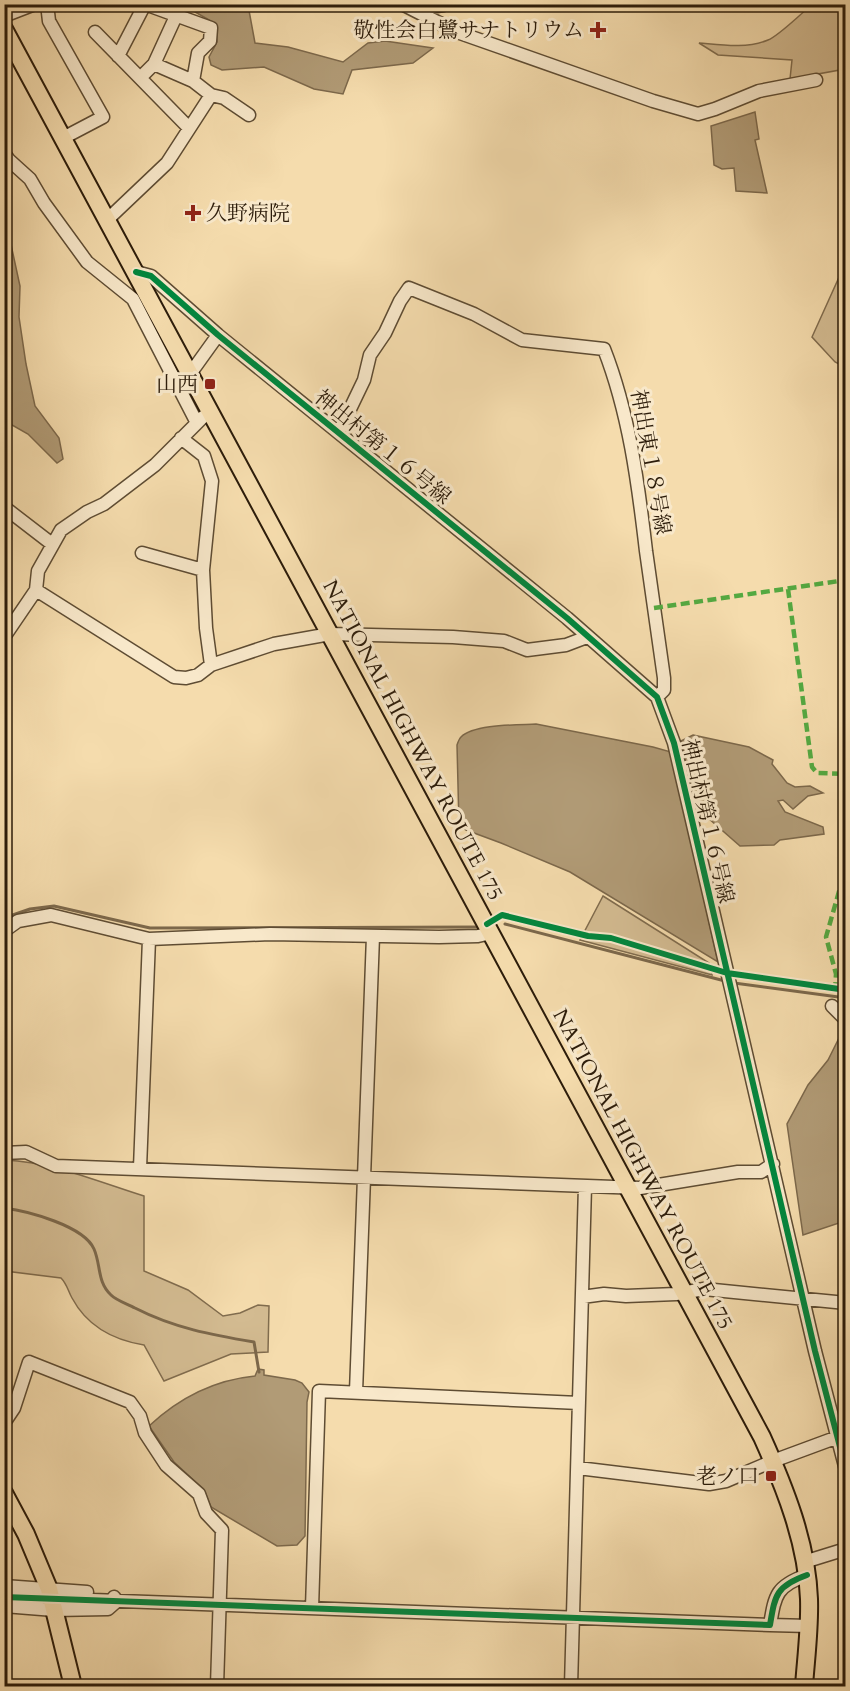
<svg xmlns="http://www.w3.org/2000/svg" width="850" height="1691" font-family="Cardo,'Noto Serif JP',serif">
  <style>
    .green { fill: #d3bb91; stroke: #806c4e; stroke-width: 1.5 }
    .water { fill: #b19b76; stroke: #7c684b; stroke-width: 1.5 }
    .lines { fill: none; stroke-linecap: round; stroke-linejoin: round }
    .stream { stroke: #7c684b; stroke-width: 3 }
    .minor-tunnel { stroke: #cdb68c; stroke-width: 12; stroke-dasharray: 12 6; stroke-linecap: butt }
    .minor-casing { stroke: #5e4c33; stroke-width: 15 }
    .highway-casing { stroke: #2c1c0a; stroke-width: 20 }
    .minor { stroke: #f8e8ca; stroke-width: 12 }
    .highway { stroke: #f5dcad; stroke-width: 16 }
    .quiet { stroke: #54a941; stroke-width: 4.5; stroke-dasharray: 9 4.5; stroke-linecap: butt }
    .cycleway-casing { stroke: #f8e8ca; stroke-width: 10 }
    .cycleway { stroke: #00873e; stroke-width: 6 }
    .poi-dot { fill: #8f2418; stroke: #f8e8ca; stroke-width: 2 }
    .labels { text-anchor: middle; stroke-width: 6; stroke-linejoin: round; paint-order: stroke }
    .poi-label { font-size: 21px; fill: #2c1c0a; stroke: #f8e8ca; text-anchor: end }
    .street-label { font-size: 21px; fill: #2c1c0a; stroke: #f8e8ca }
  </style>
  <rect width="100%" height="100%" fill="#f5dcad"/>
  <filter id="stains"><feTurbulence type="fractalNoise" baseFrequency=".00333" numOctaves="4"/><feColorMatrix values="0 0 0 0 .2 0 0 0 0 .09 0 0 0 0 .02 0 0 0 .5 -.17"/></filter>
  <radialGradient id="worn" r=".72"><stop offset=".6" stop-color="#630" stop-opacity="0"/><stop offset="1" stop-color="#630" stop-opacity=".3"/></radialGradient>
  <path class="green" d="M812,5H845V69L790,79L792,60L718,55L699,43C722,45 746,49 768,40C780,35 801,13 812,5Z
    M845,238V321L840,335L845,339V367L835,362L812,337L840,275Z
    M603,896L709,963L712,975L580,940Z
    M5,1160C52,1162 99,1182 144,1196V1271L188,1290L223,1316L240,1313L258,1305L269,1306L268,1352L231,1354L164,1381L144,1345C113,1340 87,1326 72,1298C68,1291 67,1284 61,1278L5,1271Z"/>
  <path class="water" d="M183,5H248L255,43L288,47L343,62L368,43L385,41L433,48L413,63L352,70L343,94L314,89L264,67L222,70L211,65L209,57L217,42L216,24Z
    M755,112L759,139L755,140L767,193L736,191L734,168L722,169L714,165L711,126Z
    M5,227L10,240L20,286L19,317L26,364L35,406L59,438L63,459L57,463L28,434L5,421Z
    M536,724L653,747L671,752L718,962L570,872L501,843L466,830L459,825L457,745C458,742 459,739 461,737C474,724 518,725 536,724Z
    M693,735L749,747L773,760L772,764L787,783L795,787L810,786L823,793L808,796L793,809L783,800L778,801L785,812L823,827L824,834L780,840L774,845L740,846L699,810L694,800L681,741Z
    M844,1028L846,1030L845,1221L803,1235L787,1124L808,1085L828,1060Z
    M258,1369L264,1370V1375L295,1380L302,1383L309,1392L307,1402L305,1536L297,1545L277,1546L211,1507L204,1490L174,1462L149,1426C179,1398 214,1380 255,1376Z"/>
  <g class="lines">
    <path class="stream" d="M4,918L30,909L54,906L150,928L481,927
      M505,924L725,981
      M734,983L846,998
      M4,1208C28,1211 84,1226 94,1249C101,1265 97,1282 111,1295C117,1301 128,1304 135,1308C174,1328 212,1335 254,1342L259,1372"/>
    <path class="minor-tunnel" d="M20,1597L59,1599"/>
    <defs>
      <path id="minor" d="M47,4L49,21L103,117L63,138
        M145,4L211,28L210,41L198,53L193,81L211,95
        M402,4L457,32L653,101L698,114L715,109L759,91L816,80
        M414,9L444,5
        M4,16L35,4
        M95,32L189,128
        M118,56L145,4
        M154,64L193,81
        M140,78L154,64L176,16
        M4,153L9,160L30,179L44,203L87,262L133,299L197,423
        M107,220L167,163L211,95L224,98L249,115
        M136,272L151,276L218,335L567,618L657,697L674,743L691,816L815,1351L846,1470
        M190,374L218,335
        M339,432L364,380L370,355L385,333L400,301L409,288L474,314L522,340L604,349C629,413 638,482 646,551C652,593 658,636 664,678V690L657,697
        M181,438L204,456L212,481L203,570L206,628L211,665
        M4,507L52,544
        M142,553L203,570
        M36,590L174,677L186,678L198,675L211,665L274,644L330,634L453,637L504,641L527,650L566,645L587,637
        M4,637L36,590L38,571L61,530L87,512L104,504L155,465L203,417
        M4,931L18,921L51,915L149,939L270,934L439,937L478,936L491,933
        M832,1006L846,1020
        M4,1153L26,1152L56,1166L640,1188L738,1172H761L773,1164
        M140,1168L149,939
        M582,1297L604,1294L626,1296L676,1294L704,1289L846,1303
        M356,1392L373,936
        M4,1423L14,1408L29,1362L130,1402L140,1416L145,1433L166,1465L199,1494L206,1513L222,1530L217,1686
        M578,1468L709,1484L726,1481L773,1461L846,1434
        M804,1562L846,1549
        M4,1586L87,1592
        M4,1597H20
        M66,1599L770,1625C775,1595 776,1586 807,1575
        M4,1606L54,1610L108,1609L117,1601L114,1597
        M312,1608L319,1391L579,1403
        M770,1625L809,1626
        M571,1686L585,1186"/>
      <path id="highway" d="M4,29L762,1437C785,1488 807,1543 809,1599C810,1628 806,1658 804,1686
        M4,1493L26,1534L49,1589L73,1686"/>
    </defs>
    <use href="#minor" class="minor-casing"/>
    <use href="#highway" class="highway-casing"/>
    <use href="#minor" class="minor"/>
    <use href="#highway" class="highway"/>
    <path class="quiet" d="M788,589L812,767L817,773L846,774
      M654,608L846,580
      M835,991L836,974L826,937L846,867"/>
    <defs>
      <path id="cycleway" d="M136,272L151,276L218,335L567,618L657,697L674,743L691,816L815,1351L846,1470
        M487,924L502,915L588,936L611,938L727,973L846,990
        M4,1597L770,1625C775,1595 776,1586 807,1575"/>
    </defs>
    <use href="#cycleway" class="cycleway-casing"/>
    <use href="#cycleway" class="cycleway"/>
  </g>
  <g class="poi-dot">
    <path d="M595 21h6v6h6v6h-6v6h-6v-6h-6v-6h6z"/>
    <path d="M190 204h6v6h6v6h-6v6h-6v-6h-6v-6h6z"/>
    <rect x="204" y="378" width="12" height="12" rx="3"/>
    <rect x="765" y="1470" width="12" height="12" rx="3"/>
  </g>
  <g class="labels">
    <g class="poi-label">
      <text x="584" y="37">敬性会白鷺サナトリウム</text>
      <text x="206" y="220" text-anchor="start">久野病院</text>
      <text x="198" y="391">山西</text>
      <text x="759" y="1483">老ノ口</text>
    </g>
    <g class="street-label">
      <text transform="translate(383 447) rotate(39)" y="7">神出村第１６号線</text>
      <text transform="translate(651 462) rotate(80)" y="7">神出東１８号線</text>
      <text transform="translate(413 740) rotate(62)" y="7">NATIONAL HIGHWAY ROUTE 175</text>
      <text transform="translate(708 821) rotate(77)" y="7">神出村第１６号線</text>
      <text transform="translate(643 1169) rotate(62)" y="7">NATIONAL HIGHWAY ROUTE 175</text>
    </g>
  </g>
  <rect width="850" height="1691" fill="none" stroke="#f5dcad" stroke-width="24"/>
  <rect x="6" y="6" width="838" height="1679" fill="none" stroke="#2c1c0a" stroke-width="3"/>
  <rect x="12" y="12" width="826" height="1667" fill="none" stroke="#2c1c0a" stroke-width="1.5"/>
  <rect width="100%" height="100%" filter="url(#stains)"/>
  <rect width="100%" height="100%" fill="url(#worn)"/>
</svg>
